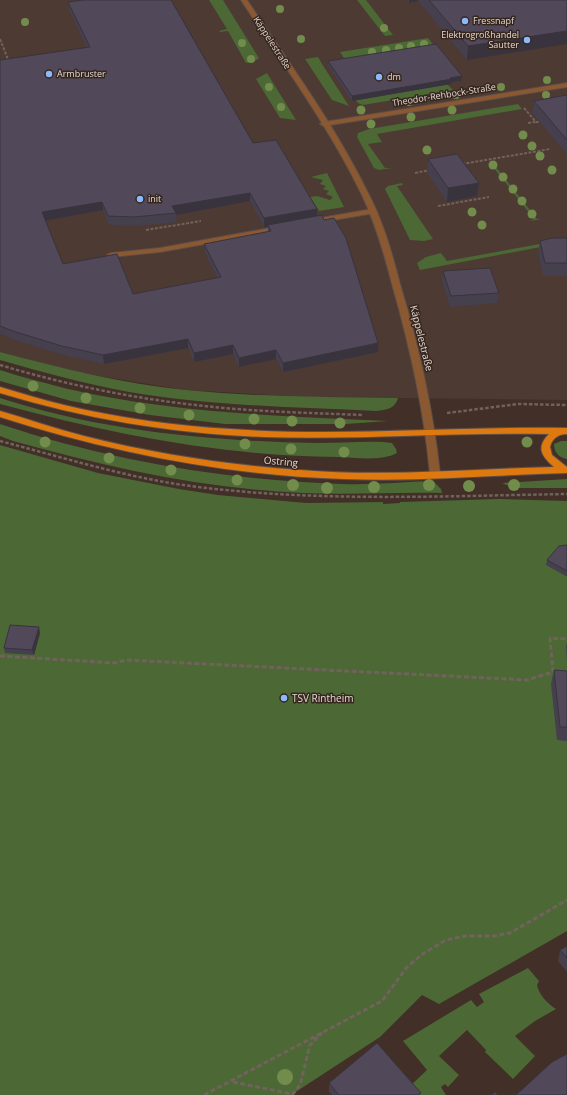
<svg xmlns="http://www.w3.org/2000/svg" width="567" height="1095" font-family="'Open Sans',sans-serif">
  <style>
    .commercial { fill: #4d3a32 }
    .green { fill: #4b6835 }
    .lines { fill: none; stroke-linecap: round; stroke-linejoin: round }
    .service-casing { stroke: #5e4d47; stroke-width: 2 }
    .minor-casing { stroke: #5e4d47; stroke-width: 2 }
    .tertiary-casing { stroke: #5e4d47; stroke-width: 2 }
    .primary-casing { stroke: #5e4d47; stroke-width: 2 }
    .path-far2 { stroke: #72625c; stroke-width: 2; stroke-dasharray: 3 1.5; stroke-linecap: butt }
    .path-far1 { stroke: #72625c; stroke-width: 2.5; stroke-dasharray: 3.5 2; stroke-linecap: butt }
    .path { stroke: #72625c; stroke-width: 3; stroke-dasharray: 5 2.5; stroke-linecap: butt }
    .service { fill: #8a5932; fill-rule: evenodd }
    .minor { fill: #8a5932; fill-rule: evenodd }
    .tertiary { fill: #8a5932; fill-rule: evenodd }
    .primary { fill: #dd790e; fill-rule: evenodd }
    .tree { fill: #728c4c }
    .wall { fill: #463f4d; fill-rule: evenodd }
    .shaded-wall { fill: #39333e }
    .building { fill: #514959; stroke: #39333e }
    .poi-dot { fill: #8abafc; stroke: #36261e; stroke-width: 1.5 }
    .labels { text-anchor: middle; stroke-width: 3; stroke-linejoin: round; paint-order: stroke }
    .far-poi-label { font-size: 9px; fill: #e3d8d3; stroke: #36261e; text-anchor: start }
    .far-street-label { font-size: 9px; fill: #e3d8d3; stroke: #36261e }
    .street-label { font-size: 10px; fill: #e3d8d3; stroke: #36261e }
    .poi-label { font-size: 10px; fill: #e3d8d3; stroke: #36261e; text-anchor: start }
  </style>
  <rect width="100%" height="100%" fill="#412f28"/>
  <path class="commercial" d="M0,0H567V400L309,397L185,390L75,372L0,352Z"/>
  <path class="green" d="M209,0H223L259,58L255,61L246,63L228,31L220,32L219,31L227,29Z
    M357,0H366L393,35L385,36Z
    M428,38L448,63L346,61L340,52Z
    M318,57L322,64L349,106L332,100L305,59Z
    M267,73L296,120L280,118L256,79Z
    M446,83L453,90L363,105L358,103L354,98Z
    M518,104L522,109L377,134L382,142L368,144L385,168H392L379,170L374,168L357,137L358,133L369,129Z
    M489,162H492L537,219H542L530,221L534,219Z
    M327,173L344,207L319,211L310,197L317,196L330,200L333,197L326,194L329,191L323,189L326,186L320,184L323,180L311,177Z
    M402,183L403,185L397,186L433,239L424,241L410,240L385,189L388,186Z
    M567,239V242L420,270L417,263L426,257L441,253L447,261Z
    M0,352C61,368 123,384 186,390C257,397 327,397 398,398C395,409 386,410 376,411C294,407 211,406 129,392C85,384 42,372 0,360Z
    M0,370C21,377 43,382 64,388C170,413 279,416 388,421L346,424H225L150,415L71,401L0,381Z
    M0,398C102,431 210,441 317,443C339,443 361,441 383,442L392,443L396,449L397,453C380,462 355,457 337,457C221,456 111,434 0,404Z
    M0,424C110,461 226,480 342,484C372,485 403,482 433,481L441,489L442,493C396,492 350,495 303,493C204,489 107,467 13,441L0,436Z
    M561,441H567V459C559,458 554,452 554,444Z
    M0,445L98,473L179,489L218,495L306,503L383,502V504L400,503V502L498,499L567,501V931L439,1004L422,995L380,1037L291,1095H0Z
    M567,479V488H514L502,483Z
    M528,968L539,981L537,985C539,995 548,1004 556,1009L535,1021L515,1036L535,1056L513,1079L485,1052L486,1050L467,1030L439,1056L459,1075L448,1087L445,1084L441,1087L446,1095H416L409,1087L427,1070L403,1041L471,1000L477,1007L484,1002L479,994Z"/>
  <g class="lines">
    <defs>
      <path id="service" d="M372,209L376,211L375,213L315,223L311,221L315,219Z
        M281,226H284V230L160,252L111,257L107,255L111,253L160,248Z"/>
      <path id="minor" d="M567,83V87L324,126L320,124L324,122Z"/>
      <path id="tertiary" d="M241,0H247C289,63 335,125 368,193C383,221 392,253 400,284C419,347 433,409 440,474L438,476L435,477L430,474C424,409 410,347 392,284C384,253 375,222 361,193C328,125 282,63 241,0Z"/>
      <path id="primary" d="M0,387C21,393 43,400 64,405C119,418 175,426 231,429C343,437 455,426 567,428V434C559,434 552,438 550,447L552,455L567,467V473C493,475 418,482 344,479C226,475 112,453 0,417V411C28,419 56,429 84,436C155,454 227,465 300,470C384,477 469,469 554,467C541,456 536,447 549,434C454,432 359,440 265,437C174,434 86,419 0,393Z"/>
    </defs>
    <use href="#service" class="service-casing"/>
    <use href="#minor" class="minor-casing"/>
    <use href="#tertiary" class="tertiary-casing"/>
    <use href="#primary" class="primary-casing"/>
    <path class="path-far2" d="M0,39L9,62
      M524,108L536,122H539
      M528,123L535,122
      M462,164L550,149
      M415,173L430,170
      M438,206L489,197
      M146,230L201,221"/>
    <path class="path-far1" d="M0,365C70,386 141,400 214,407C264,412 313,413 363,415
      M447,413L518,404L567,405
      M0,441C65,458 131,479 198,487C320,502 444,496 567,494"/>
    <path class="path" d="M0,656L115,663L126,660L527,680L553,672L550,638L567,639
      M233,1082L292,1094
      M204,1095L382,1001L407,967L424,953L446,940L466,936H494L510,933L567,900
      M292,1095L300,1085L310,1045L322,1033"/>
    <use href="#service" class="service"/>
    <use href="#minor" class="minor"/>
    <use href="#tertiary" class="tertiary"/>
    <use href="#primary" class="primary"/>
  </g>
  <g class="tree">
    <circle cx="280" cy="9" r="4"/>
    <circle cx="25" cy="22" r="4"/>
    <circle cx="384" cy="28" r="4"/>
    <circle cx="301" cy="39" r="4"/>
    <circle cx="242" cy="43" r="4"/>
    <circle cx="424" cy="44" r="4"/>
    <circle cx="411" cy="46" r="4"/>
    <circle cx="399" cy="48" r="4"/>
    <circle cx="386" cy="50" r="4"/>
    <circle cx="372" cy="52" r="4"/>
    <circle cx="251" cy="59" r="4"/>
    <circle cx="547" cy="80" r="4"/>
    <circle cx="269" cy="87" r="4"/>
    <circle cx="501" cy="87" r="4"/>
    <circle cx="456" cy="95" r="4"/>
    <circle cx="546" cy="95" r="4"/>
    <circle cx="409" cy="102" r="4"/>
    <circle cx="281" cy="107" r="4"/>
    <circle cx="361" cy="110" r="4.5"/>
    <circle cx="452" cy="110" r="4.5"/>
    <circle cx="411" cy="117" r="4.5"/>
    <circle cx="371" cy="124" r="4.5"/>
    <circle cx="523" cy="135" r="4.5"/>
    <circle cx="532" cy="146" r="4.5"/>
    <circle cx="427" cy="150" r="4.5"/>
    <circle cx="540" cy="156" r="4.5"/>
    <circle cx="493" cy="165" r="4.5"/>
    <circle cx="552" cy="170" r="4.5"/>
    <circle cx="503" cy="177" r="4.5"/>
    <circle cx="513" cy="189" r="4.5"/>
    <circle cx="522" cy="201" r="4.5"/>
    <circle cx="472" cy="212" r="4.5"/>
    <circle cx="532" cy="214" r="4.5"/>
    <circle cx="482" cy="225" r="4.5"/>
    <circle cx="33" cy="386" r="5.5"/>
    <circle cx="86" cy="398" r="5.5"/>
    <circle cx="140" cy="408" r="5.5"/>
    <circle cx="189" cy="415" r="5.5"/>
    <circle cx="254" cy="419" r="5.5"/>
    <circle cx="292" cy="421" r="5.5"/>
    <circle cx="340" cy="423" r="5.5"/>
    <circle cx="45" cy="442" r="5.5"/>
    <circle cx="527" cy="442" r="5.5"/>
    <circle cx="245" cy="444" r="5.5"/>
    <circle cx="291" cy="449" r="5.5"/>
    <circle cx="344" cy="452" r="5.5"/>
    <circle cx="109" cy="458" r="5.5"/>
    <circle cx="171" cy="470" r="5.5"/>
    <circle cx="237" cy="480" r="5.5"/>
    <circle cx="293" cy="485" r="6"/>
    <circle cx="429" cy="485" r="6"/>
    <circle cx="514" cy="485" r="6"/>
    <circle cx="469" cy="486" r="6"/>
    <circle cx="374" cy="487" r="6"/>
    <circle cx="327" cy="488" r="6"/>
    <circle cx="285" cy="1077" r="8"/>
  </g>
  <path class="wall" d="M407,0H567L467,60L418,1L409,3Z
    M68,2L253,143L317,209V216L378,343V352L283,372L276,359L239,367L233,354L194,362L188,348L104,364L63,355L18,341L0,334V60L87,48L69,10ZM250,201L264,227H268V232L204,244L205,253L217,278L133,294L63,264L45,221L103,210L109,225L135,226L177,222L176,215Z
    M328,61L462,76L461,81L452,82L451,84L352,101L328,66Z
    M567,95V154L532,113L534,101Z
    M428,159L479,183L477,196L447,202L427,173Z
    M567,238V276H543L538,254L540,241Z
    M443,271L499,293L497,303L450,307L442,281Z
    M567,545V576H566L546,565L547,560Z
    M40,633L34,655L5,653L4,648Z
    M567,642V662L566,647Z
    M554,670L567,671V741L557,740L551,684Z
    M567,946V972L558,961L560,950Z
    M329,1083L421,1095H332L329,1092Z"/>
  <path class="shaded-wall" d="M409,0H418V1L409,3Z
    M567,31V44L467,60L468,46Z
    M462,76L461,81L452,82L451,84L352,101V96Z
    M479,183L477,196L447,202L448,188Z
    M250,193V201L176,215V213L172,206Z
    M102,202L103,210L43,221L42,212Z
    M317,209V218L268,225V227H264V218Z
    M188,339V348L104,364L103,355Z
    M378,343V352L283,372V363Z
    M233,345V354L194,362V353Z
    M276,350V359L239,367V358Z
    M39,627L40,633L34,655L32,650Z"/>
  <path class="building" d="M83,0H171L253,143L276,140L317,209L264,218L250,193L172,206L176,213L134,217L108,216L102,202L42,212L63,264L117,254L133,294L221,277L204,244L271,231L268,225L322,215L324,220L334,218L346,238L378,343L283,363L276,350L239,358L233,345L194,353L188,339L103,355L62,346L16,332L0,326V60L90,47L68,2Z
    M429,0H567V31L468,46Z
    M436,44L462,76L450,78L452,79L352,96L328,61Z
    M567,95V140L534,101Z
    M457,154L479,183L448,188L428,159Z
    M552,238H567V263H545L540,241Z
    M490,268L499,293L451,296L443,271Z
    M567,545V571L547,560L559,546Z
    M10,625L39,627L32,650L4,648Z
    M554,670L567,671V727H560Z
    M567,946V958L560,950Z
    M377,1043L421,1093L418,1095H339L329,1083Z
    M567,1054V1095H516L552,1062Z
    M495,1092L498,1095H491Z"/>
  <g class="poi-dot">
    <circle cx="465" cy="21" r="4"/>
    <circle cx="527" cy="40" r="4"/>
    <circle cx="49" cy="74" r="4"/>
    <circle cx="379" cy="77" r="4"/>
    <circle cx="140" cy="199" r="4"/>
    <circle cx="284" cy="698" r="4"/>
  </g>
  <g class="labels">
    <g class="far-poi-label">
      <text x="473" y="24">Fressnapf</text>
      <text x="519" y="38" text-anchor="end">Elektrogroßhandel<tspan x="519" dy="10">Sautter</tspan></text>
      <text x="57" y="77">Armbruster</text>
      <text x="387" y="80">dm</text>
      <text x="148" y="202">init</text>
    </g>
    <g class="far-street-label">
      <text transform="translate(272 43) rotate(57)" y="3">Käppelestraße</text>
      <text transform="translate(444 95) rotate(-9)" y="3">Theodor-Rehbock-Straße</text>
    </g>
    <g class="street-label">
      <text transform="translate(422 338) rotate(76)" y="4">Käppelestraße</text>
      <text transform="translate(281 461) rotate(5)" y="4">Ostring</text>
    </g>
    <g class="poi-label">
      <text x="292" y="702">TSV Rintheim</text>
    </g>
  </g>
</svg>
